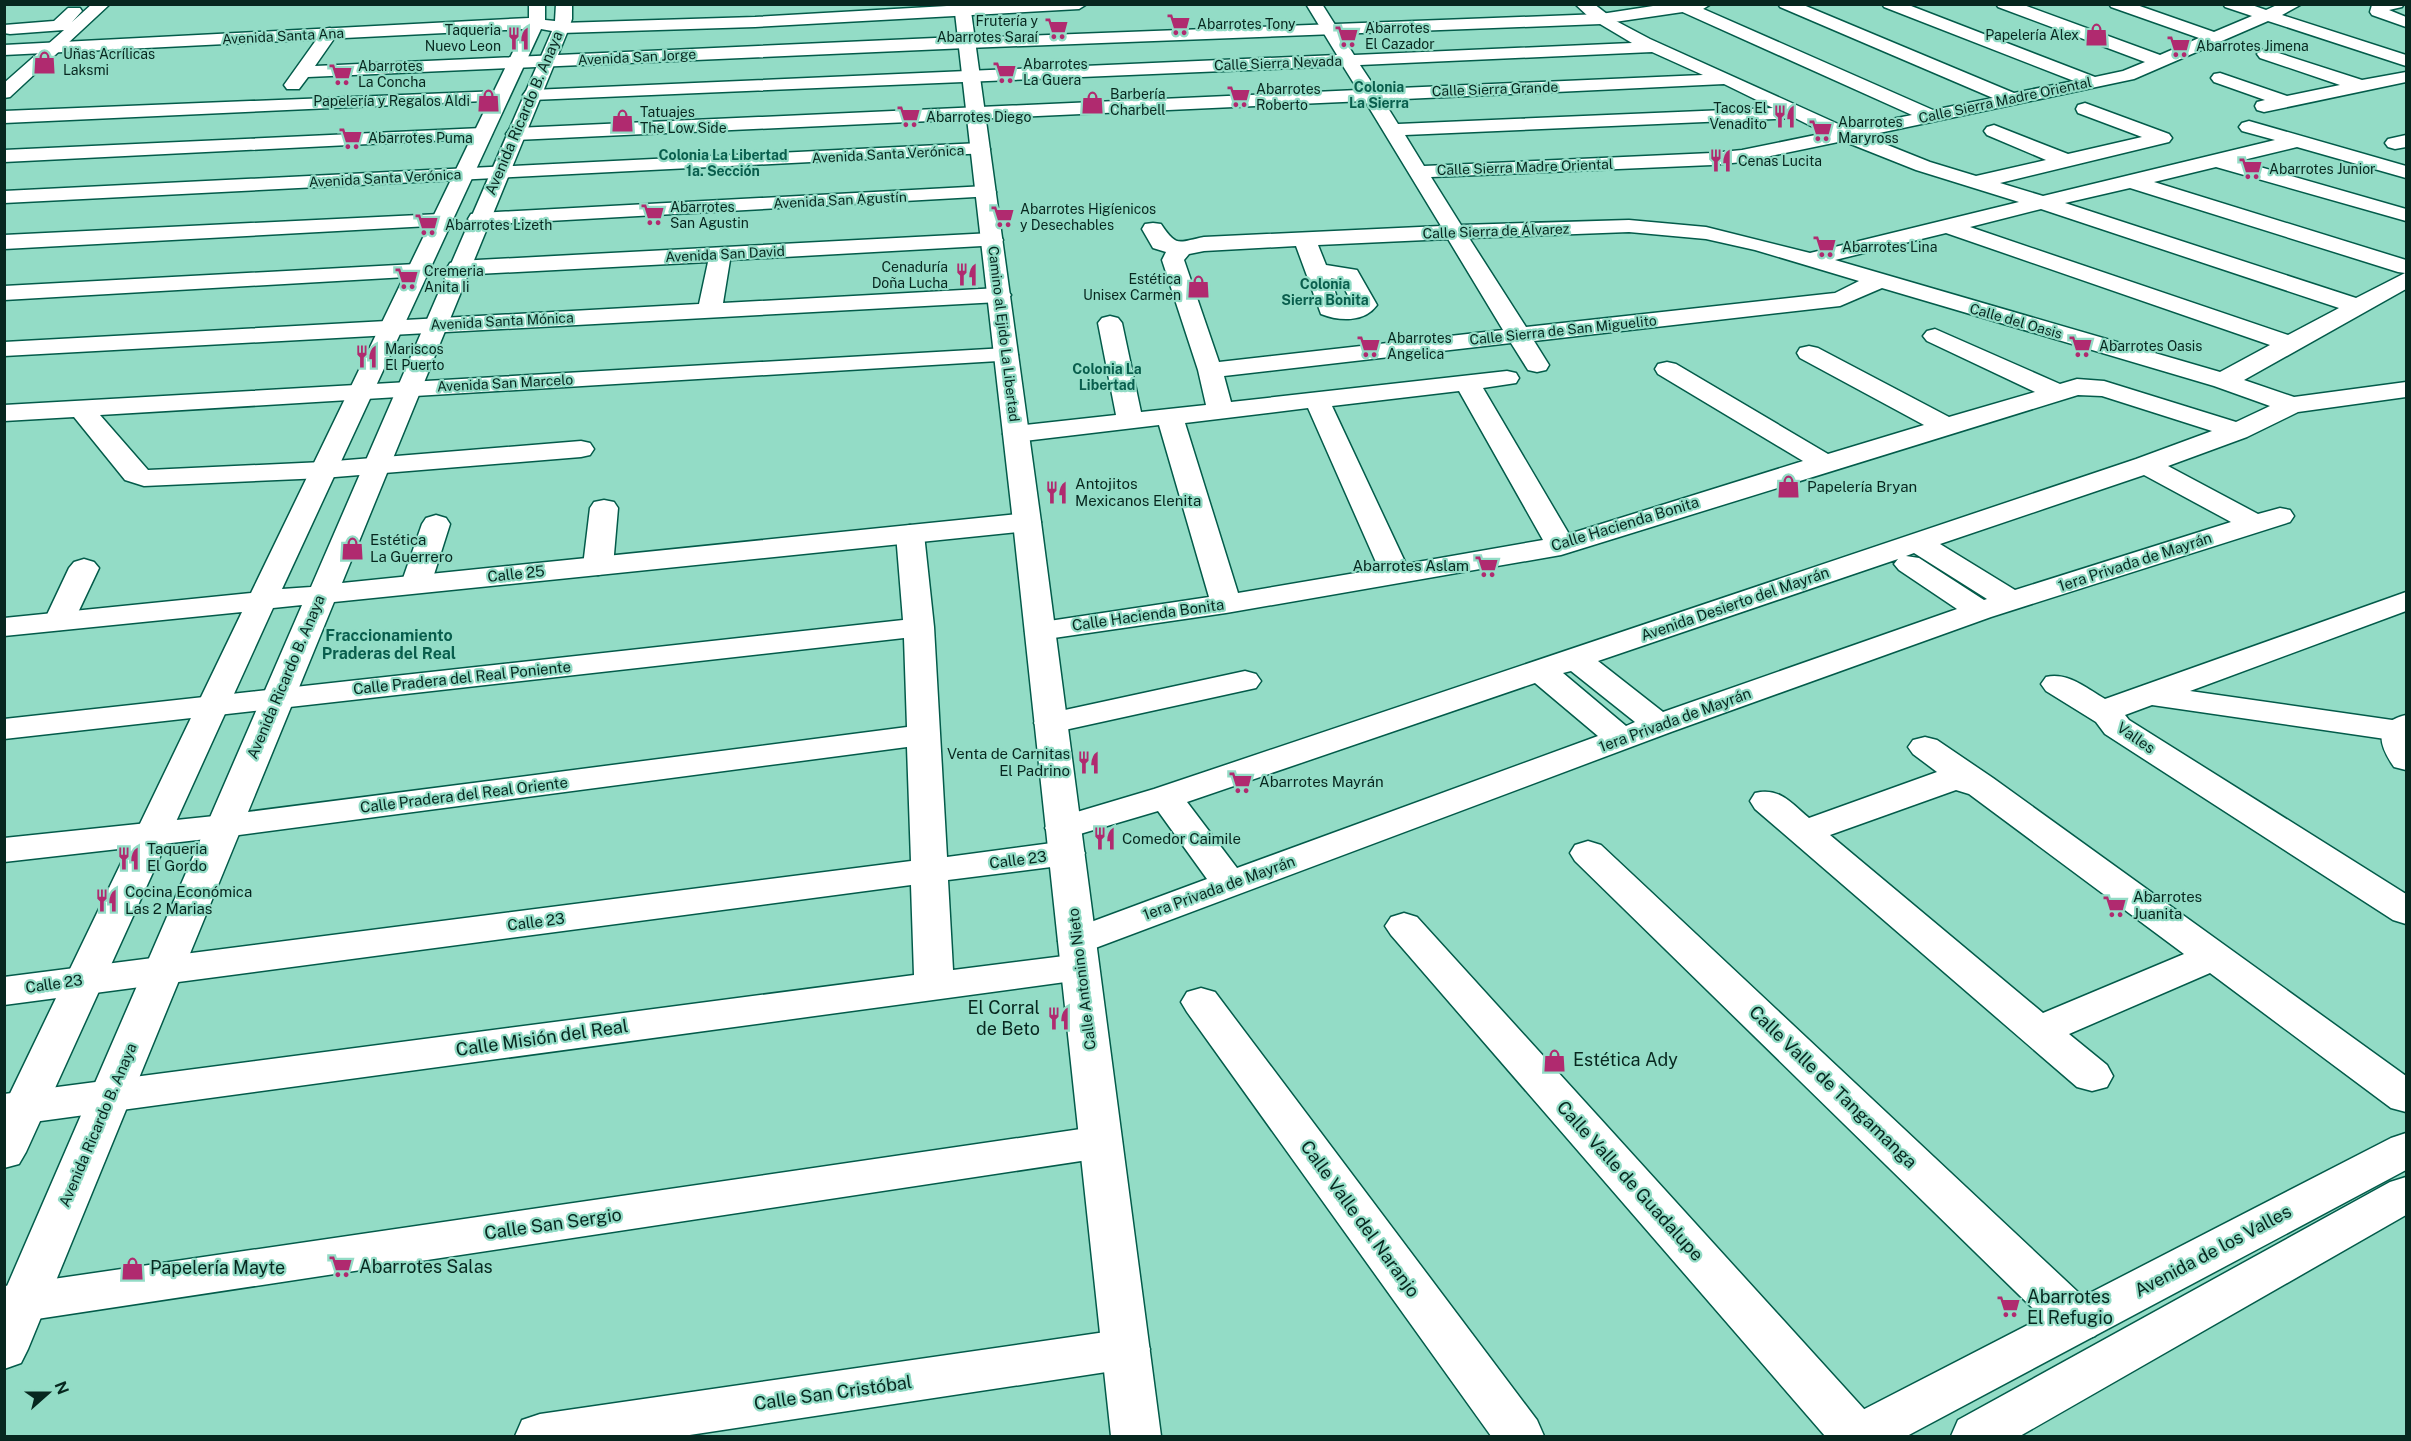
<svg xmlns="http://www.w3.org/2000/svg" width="2411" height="1441" font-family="'Public Sans',sans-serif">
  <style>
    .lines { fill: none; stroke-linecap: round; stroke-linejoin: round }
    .minor-casing { stroke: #035b4a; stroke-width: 3 }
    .tertiary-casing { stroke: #035b4a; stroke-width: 3 }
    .secondary-casing { stroke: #035b4a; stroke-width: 3 }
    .minor { fill: #fff; fill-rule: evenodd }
    .tertiary { fill: #fff; fill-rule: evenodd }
    .secondary { fill: #fff; fill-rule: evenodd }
    .labels { text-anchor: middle; stroke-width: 4.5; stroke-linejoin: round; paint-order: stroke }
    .far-poi-label { font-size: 14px; fill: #07271f; stroke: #93dcc6; text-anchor: start }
    .far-street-label { font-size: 14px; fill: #07271f; stroke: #93dcc6 }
    .far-neighbourhood-label { font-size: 14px; font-weight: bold; fill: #095e4d; stroke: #93dcc6 }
    .street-label { font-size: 15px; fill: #07271f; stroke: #93dcc6 }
    .poi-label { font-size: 15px; fill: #07271f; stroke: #93dcc6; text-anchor: start }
    .neighbourhood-label { font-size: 16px; font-weight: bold; fill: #095e4d; stroke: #93dcc6 }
    .near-poi-label { font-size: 18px; fill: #07271f; stroke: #93dcc6; text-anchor: start }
    .near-street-label { font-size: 18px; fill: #07271f; stroke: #93dcc6 }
  </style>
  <rect width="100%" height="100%" fill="#93dcc6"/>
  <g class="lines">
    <defs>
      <path id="minor" d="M92,4H110L10,97L4,98V83L64,30L10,34L4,33V25L54,21L68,8H80L82,11L72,22Z
        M982,4H1087L1079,9L755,27L561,33L553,28L561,23L755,17Z
        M1306,4H1322L1354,55L1632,43L1590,18L1575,4H1594L1616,21L1650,39L1847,128L1912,115L1678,10L1676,7L1678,4H1692L1933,110L1993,98L1780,7L1778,4H1801L2014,93L2074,81L1884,7L1882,4H1906L2095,77L2123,71L2145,62L1998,7L1996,4H2021L2160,55L2199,38L2111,7L2109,4H2134L2214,32L2252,16L2225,7L2223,4H2249L2266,10L2279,4H2302L2282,15L2406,55V66L2268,21L2134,79L1865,136L1930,162L1976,176L2046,160L1987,135L1984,131L1987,127L1994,125L2068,154L2142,137L2078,113L2076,109L2078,105L2085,103L2169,134L2172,138L2169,142L2000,183L2043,196L2275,140L2242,131L2239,127L2242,123L2249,121L2406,166V178L2297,147L2239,161L2406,209V221L2216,167L2154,182L2406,260V289L2244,380L2294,397L2406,382V397L2298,412L2247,437L2168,466L2258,514L2280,508L2290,510L2294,516L2290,522L1991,617L1671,732L1090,950L1077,954L1064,950L1058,941L1064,932L1207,879L1158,811L1063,839L1050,836L1045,828L1050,820L1154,789L2136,459L2212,431L2102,396L2078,395L1561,555L1226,613L1040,640L1029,638L1025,631L1029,624L1209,597L1159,425L1016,442L1007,440L1003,434L1007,428L1016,426L1116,415L1098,323L1102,318L1110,316L1118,318L1122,323L1141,412L1206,405L1198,370L1162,260L1166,252L1153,248L1142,229L1145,224L1153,223L1161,224C1177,248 1178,242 1204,237L1441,226L1365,101L516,140L509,138L506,134L509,130L516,128L1358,90L1343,66L532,100L526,99L523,95L526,91L532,90L1337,55ZM1652,52L1703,75L1376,89L1360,65ZM1724,84L1773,108L1398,124L1383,100ZM1795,118L1825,133L1742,150L1712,153L1424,166L1405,135ZM1843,141L1916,170L2019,202L1810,253L1706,227L1629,220L1461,225L1431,177L1712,165L1742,162ZM2130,188L2398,272L2405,273L2356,298L2065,203ZM2041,209L2339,308L2288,335L1970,227ZM1629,232L1706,239L1755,250L1859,281L1835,293L1526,327L1469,238ZM1946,233L2270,345L2220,372L1835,260ZM1448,239L1503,330L1219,362L1184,260L1189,254L1204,251L1296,246L1321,314C1339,321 1364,323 1377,305L1357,270L1326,265L1318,245ZM1331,278L1340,280L1352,303L1339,305ZM1882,288L2214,386L2270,406L2236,422L2104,381L2077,379L2060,384L1935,329L1927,331L1923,336L1927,341L2035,392L1949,417L1818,348L1809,346L1800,348L1797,353L1800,358L1924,425L1828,454L1676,364L1667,362L1658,364L1655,369L1658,374L1803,461L1569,534L1483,388L1516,383L1519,378L1516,373L1507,371L1231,402L1224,376L1511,343L1528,370L1537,372L1546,370L1549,365L1534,341L1840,306ZM1459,391L1543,540L1406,564L1332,406ZM1308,408L1379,569L1238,593L1185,423ZM2144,475L2231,522L2015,590L1940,544ZM1914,553L1987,599L1984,600L1919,558L1906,556ZM1898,559L1894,564L1899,570L1957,609L1663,712L1598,661ZM1571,671L1635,722L1626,726L1563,673ZM1535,683L1598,736L1237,868L1187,802Z
        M2372,5L2404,4L2402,7L2389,10L2406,17V27L2372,15L2370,12Z
        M330,28L338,33L315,66L935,38L973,39L976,43L973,47L967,48L308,77L299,89H287L284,85L324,29Z
        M2266,49L2362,80L2406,72V82L2264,112L2257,110L2255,106L2257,102L2265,100L2214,82L2211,78L2214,74L2220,73L2287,96L2340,85L2260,58L2257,54L2260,50Z
        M500,91L506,92L509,96L506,100L4,123V111Z
        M482,128L489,130L492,134L489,138L4,162V150Z
        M2406,135V147L2395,149L2388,147L2385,143L2388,139Z
        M980,143L987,145L990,149L987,153L4,203V191Z
        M986,186L993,188L996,192L993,196L479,225L471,224L468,219L471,214L479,213Z
        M440,214L448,215L451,220L448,225L4,249V235Z
        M992,233L1000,235L1003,240L1000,245L730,260L723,303L999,288L1007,290L1011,295L1007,300L999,302L4,356V342L699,304L708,262L458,275L450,273L447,268L450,263L458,261Z
        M416,264L424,266L427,271L424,276L4,300V286Z
        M1006,348L1015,350L1018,355L1015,360L100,415L148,470L323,462L581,441L590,443L594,449L590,455L581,457L323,478L144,486L125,480L74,417L4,421V405Z
        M604,500L614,502L618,508L613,566L608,572L598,575L588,572L583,566L590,508L594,502Z
        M436,515L446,518L450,524L431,584L427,590L416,593L405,590L401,584L422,524L426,518Z
        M910,525L920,528L924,534L934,627L947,857L1067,841L1080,845L1085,853L1080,861L1067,865L948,880L953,970L1080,954L1094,958L1099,967L1094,976L1080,980L4,1126V1094L914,975L911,885L4,1005V977L911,861L907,747L224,837L4,862V838L224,815L907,727L904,638L4,739V719L903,620L896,534L900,528Z
        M84,559L94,562L99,568L74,621L70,628L59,630L48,628L44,621L69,568L74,562Z
        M2406,592V611L2190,691L2406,722V742L2152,705L2125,715L2129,720L2406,894V924L2393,920L2105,734L2096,722L2046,691L2041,684L2046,677C2068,672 2086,688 2105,699Z
        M1245,671L1256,674L1261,681L1256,688L1051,733L1039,730L1034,723L1039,716L1051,713Z
        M1925,737L1937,740L1993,778L2406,1076V1112L2391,1108L2210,973L2069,1034L2107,1065L2113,1076L2107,1087L2092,1091L2077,1087L1755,809L1750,801L1755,793C1780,787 1791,803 1809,818L1937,772L1913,754L1908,747L1913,740ZM1956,790L1969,794L2184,954L2043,1013L1830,835Z
        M1588,841L1601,845L2095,1308L2102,1322L2095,1336L2078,1342L2061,1336L1575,861L1570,853L1575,845Z
        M1404,913L1417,917L1874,1420L1881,1436H1825L1391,935L1385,926L1391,917Z
        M1201,988L1215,992L1537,1420L1544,1436H1491L1187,1012L1181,1002L1187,992Z
        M1101,1126L1116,1130L1122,1142L1116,1154L1101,1158L4,1324L5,1286Z
        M1126,1329L1143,1335L1150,1349L1143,1363L1126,1369L683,1436H515L522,1420L540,1414Z"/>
      <path id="tertiary" d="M529,4H545V20L555,21L556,4H572V19L569,28L342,583L1027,513L1037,516L1041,522L1037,528L1027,531L334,602L28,1349L21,1363L4,1369V1293L302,605L273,608L26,1152L19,1164L4,1168V1106L242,612L4,636V618L251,593L524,29L4,55V45L529,18ZM541,29L552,31L311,587L282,589Z
        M1666,4H1711L1703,9L1601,24L967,48L961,47L958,43L961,39L967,38L1601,14Z
        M2406,715V770L2394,767C2378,744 2373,723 2406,715Z
        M2406,1133V1170L1907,1436H1836L1843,1420L2391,1138Z
        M2406,1177V1215L2020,1436H1951L1958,1420L2390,1182Z"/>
      <path id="secondary" d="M954,4H970L1041,522L1161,1436H1111L1013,522Z"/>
    </defs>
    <use href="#minor" class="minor-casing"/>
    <use href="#tertiary" class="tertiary-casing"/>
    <use href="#secondary" class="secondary-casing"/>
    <use href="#minor" class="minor"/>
    <use href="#tertiary" class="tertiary"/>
    <use href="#secondary" class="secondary"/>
  </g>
  <defs>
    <symbol id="supermarket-bare" viewBox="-9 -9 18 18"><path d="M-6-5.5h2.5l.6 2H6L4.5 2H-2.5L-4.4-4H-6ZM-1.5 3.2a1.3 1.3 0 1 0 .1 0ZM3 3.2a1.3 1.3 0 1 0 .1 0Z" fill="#b02a6f" stroke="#93dcc6" stroke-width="2.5" paint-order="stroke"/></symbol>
    <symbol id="shop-bare" viewBox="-9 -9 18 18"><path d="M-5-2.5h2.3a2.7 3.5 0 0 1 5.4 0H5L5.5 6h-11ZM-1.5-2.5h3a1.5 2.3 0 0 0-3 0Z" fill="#b02a6f" stroke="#93dcc6" stroke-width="2.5" paint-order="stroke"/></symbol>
    <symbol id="restaurant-bare" viewBox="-9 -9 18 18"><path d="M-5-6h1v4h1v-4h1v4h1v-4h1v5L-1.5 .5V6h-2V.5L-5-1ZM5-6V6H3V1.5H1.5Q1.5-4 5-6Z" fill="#b02a6f" stroke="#93dcc6" stroke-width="2.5" paint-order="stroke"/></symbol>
  </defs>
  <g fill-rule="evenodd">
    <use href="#supermarket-bare" x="1162" y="8" width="33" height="33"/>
    <use href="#supermarket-bare" x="1040" y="12" width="33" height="33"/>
    <use href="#shop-bare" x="2080" y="18" width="33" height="33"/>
    <use href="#supermarket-bare" x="1330" y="20" width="33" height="33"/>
    <use href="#restaurant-bare" x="502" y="22" width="33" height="33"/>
    <use href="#supermarket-bare" x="2162" y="30" width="33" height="33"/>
    <use href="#shop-bare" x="28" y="46" width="33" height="33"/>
    <use href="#supermarket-bare" x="988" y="56" width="33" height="33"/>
    <use href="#supermarket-bare" x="324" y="58" width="33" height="33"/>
    <use href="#supermarket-bare" x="1222" y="80" width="33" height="33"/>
    <use href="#shop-bare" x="472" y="84" width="33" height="33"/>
    <use href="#shop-bare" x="1076" y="86" width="33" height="33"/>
    <use href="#restaurant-bare" x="1768" y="100" width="33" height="33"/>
    <use href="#supermarket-bare" x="892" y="100" width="33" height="33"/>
    <use href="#shop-bare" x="606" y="104" width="33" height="33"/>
    <use href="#supermarket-bare" x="1804" y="114" width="33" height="33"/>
    <use href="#supermarket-bare" x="334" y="122" width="33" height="33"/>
    <use href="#restaurant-bare" x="1704" y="144" width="33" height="33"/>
    <use href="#supermarket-bare" x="2234" y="152" width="33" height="33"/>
    <use href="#supermarket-bare" x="636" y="198" width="33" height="33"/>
    <use href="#supermarket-bare" x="986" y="200" width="33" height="33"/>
    <use href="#supermarket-bare" x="410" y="208" width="33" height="33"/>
    <use href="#supermarket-bare" x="1808" y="230" width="33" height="33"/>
    <use href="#restaurant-bare" x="950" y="258" width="33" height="33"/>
    <use href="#supermarket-bare" x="390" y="262" width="33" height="33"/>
    <use href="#shop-bare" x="1182" y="270" width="33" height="33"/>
    <use href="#supermarket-bare" x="1352" y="330" width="33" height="33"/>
    <use href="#supermarket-bare" x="2064" y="330" width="33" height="33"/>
    <use href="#restaurant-bare" x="350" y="340" width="33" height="33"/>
    <use href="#shop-bare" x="1772" y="470" width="33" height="33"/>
    <use href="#restaurant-bare" x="1040" y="476" width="33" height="33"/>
    <use href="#shop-bare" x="336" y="532" width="33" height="33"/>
    <use href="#supermarket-bare" x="1470" y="550" width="33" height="33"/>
    <use href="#restaurant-bare" x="1072" y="746" width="33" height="33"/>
    <use href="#supermarket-bare" x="1224" y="766" width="33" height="33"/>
    <use href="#restaurant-bare" x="1088" y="822" width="33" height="33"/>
    <use href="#restaurant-bare" x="112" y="842" width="33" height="33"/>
    <use href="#restaurant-bare" x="90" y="884" width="33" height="33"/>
    <use href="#supermarket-bare" x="2098" y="890" width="33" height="33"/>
    <use href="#restaurant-bare" x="1042" y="1002" width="33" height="33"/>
    <use href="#shop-bare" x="1538" y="1044" width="33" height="33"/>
    <use href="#supermarket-bare" x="324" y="1250" width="33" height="33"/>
    <use href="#shop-bare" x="116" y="1252" width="33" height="33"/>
    <use href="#supermarket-bare" x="1992" y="1290" width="33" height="33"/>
  </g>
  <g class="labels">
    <g class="far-poi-label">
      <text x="1038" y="26" text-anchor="end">Frutería y<tspan x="1038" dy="16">Abarrotes Saraí</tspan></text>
      <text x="1197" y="29">Abarrotes Tony</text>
      <text x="1365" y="33">Abarrotes<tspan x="1365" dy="16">El Cazador</tspan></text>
      <text x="501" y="35" text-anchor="end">Taqueria<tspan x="501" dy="16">Nuevo Leon</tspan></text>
      <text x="2079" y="40" text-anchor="end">Papelería Alex</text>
      <text x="2196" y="51">Abarrotes Jimena</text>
      <text x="63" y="59">Uñas Acrílicas<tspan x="63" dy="16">Laksmi</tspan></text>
      <text x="1023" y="69">Abarrotes<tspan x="1023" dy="16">La Guera</tspan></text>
      <text x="358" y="71">Abarrotes<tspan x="358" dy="16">La Concha</tspan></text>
      <text x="1256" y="94">Abarrotes<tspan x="1256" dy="16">Roberto</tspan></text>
      <text x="1110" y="99">Barbería<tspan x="1110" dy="16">Charbell</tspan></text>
      <text x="470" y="106" text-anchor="end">Papelería y Regalos Aldi</text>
      <text x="1767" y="113" text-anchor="end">Tacos El<tspan x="1767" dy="16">Venadito</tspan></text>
      <text x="640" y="117">Tatuajes<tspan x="640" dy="16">The Low Side</tspan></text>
      <text x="926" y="122">Abarrotes Diego</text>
      <text x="1838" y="127">Abarrotes<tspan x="1838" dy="16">Maryross</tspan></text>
      <text x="368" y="143">Abarrotes Puma</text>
      <text x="1738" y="166">Cenas Lucita</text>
      <text x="2269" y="174">Abarrotes Junior</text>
      <text x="670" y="212">Abarrotes<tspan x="670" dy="16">San Agustin</tspan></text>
      <text x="1020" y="214">Abarrotes Higíenicos<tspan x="1020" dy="16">y Desechables</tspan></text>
      <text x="445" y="230">Abarrotes Lizeth</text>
      <text x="1842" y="252">Abarrotes Lina</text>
      <text x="948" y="272" text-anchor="end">Cenaduría<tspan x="948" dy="16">Doña Lucha</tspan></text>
      <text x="424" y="276">Cremeria<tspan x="424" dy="16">Anita Ii</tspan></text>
      <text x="1181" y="284" text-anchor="end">Estética<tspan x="1181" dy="16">Unisex Carmen</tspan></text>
      <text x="1387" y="343">Abarrotes<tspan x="1387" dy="16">Angelica</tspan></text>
      <text x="2099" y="351">Abarrotes Oasis</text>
      <text x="385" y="354">Mariscos<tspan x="385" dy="16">El Puerto</tspan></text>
    </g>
    <g class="far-street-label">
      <text transform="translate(283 36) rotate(-3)" y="5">Avenida Santa Ana</text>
      <text transform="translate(637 57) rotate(-3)" y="5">Avenida San Jorge</text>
      <text transform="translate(1278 63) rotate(-2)" y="5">Calle Sierra Nevada</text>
      <text transform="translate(1495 89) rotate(-2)" y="5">Calle Sierra Grande</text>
      <text transform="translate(2005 100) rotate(-12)" y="5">Calle Sierra Madre Oriental</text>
      <text transform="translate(888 154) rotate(-3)" y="5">Avenida Santa Verónica</text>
      <text transform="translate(1525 167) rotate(-2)" y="5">Calle Sierra Madre Oriental</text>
      <text transform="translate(385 178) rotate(-3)" y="5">Avenida Santa Verónica</text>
      <text transform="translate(840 200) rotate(-3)" y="5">Avenida San Agustín</text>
      <text transform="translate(1496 231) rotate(-2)" y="5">Calle Sierra de Álvarez</text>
      <text transform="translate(725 254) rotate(-3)" y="5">Avenida San David</text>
      <text transform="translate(502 321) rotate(-3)" y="5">Avenida Santa Mónica</text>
      <text transform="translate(2016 321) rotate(16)" y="5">Calle del Oasis</text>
      <text transform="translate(1563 330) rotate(-6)" y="5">Calle Sierra de San Miguelito</text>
      <text transform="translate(1004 334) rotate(83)" y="5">Camino al Ejido La Libertad</text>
      <text transform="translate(505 383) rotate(-3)" y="5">Avenida San Marcelo</text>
    </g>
    <g class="far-neighbourhood-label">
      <text x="1379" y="92">Colonia<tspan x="1379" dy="16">La Sierra</tspan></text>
      <text x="723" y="160">Colonia La Libertad<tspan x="723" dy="16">1a. Sección</tspan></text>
      <text x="1325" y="289">Colonia<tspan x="1325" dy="16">Sierra Bonita</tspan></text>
      <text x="1107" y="374">Colonia La<tspan x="1107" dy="16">Libertad</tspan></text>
    </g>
    <g class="street-label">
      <text transform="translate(524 113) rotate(-67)" y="5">Avenida Ricardo B. Anaya</text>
      <text transform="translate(1625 524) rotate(-17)" y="5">Calle Hacienda Bonita</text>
      <text transform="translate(2135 562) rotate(-18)" y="5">1era Privada de Mayrán</text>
      <text transform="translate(516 574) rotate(-6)" y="5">Calle 25</text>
      <text transform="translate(1735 604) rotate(-19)" y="5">Avenida Desierto del Mayrán</text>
      <text transform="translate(1148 615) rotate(-8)" y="5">Calle Hacienda Bonita</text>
      <text transform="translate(286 677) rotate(-67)" y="5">Avenida Ricardo B. Anaya</text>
      <text transform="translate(462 678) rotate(-6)" y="5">Calle Pradera del Real Poniente</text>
      <text transform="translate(1675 720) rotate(-20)" y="5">1era Privada de Mayrán</text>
      <text transform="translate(2136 738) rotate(35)" y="5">Valles</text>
      <text transform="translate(464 795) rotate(-7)" y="5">Calle Pradera del Real Oriente</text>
      <text transform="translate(1018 860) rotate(-7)" y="5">Calle 23</text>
      <text transform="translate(1219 888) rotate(-20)" y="5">1era Privada de Mayrán</text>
      <text transform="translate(536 922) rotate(-7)" y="5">Calle 23</text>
      <text transform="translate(1082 979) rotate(-97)" y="5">Calle Antonino Nieto</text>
      <text transform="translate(54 984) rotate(-8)" y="5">Calle 23</text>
      <text transform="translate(98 1125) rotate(-67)" y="5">Avenida Ricardo B. Anaya</text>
    </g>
    <g class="poi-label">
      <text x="1075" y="489">Antojitos<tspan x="1075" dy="17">Mexicanos Elenita</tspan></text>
      <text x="1807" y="492">Papelería Bryan</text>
      <text x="370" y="545">Estética<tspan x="370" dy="17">La Guerrero</tspan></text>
      <text x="1469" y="571" text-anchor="end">Abarrotes Aslam</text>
      <text x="1070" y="759" text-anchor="end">Venta de Carnitas<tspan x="1070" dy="17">El Padrino</tspan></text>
      <text x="1259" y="787">Abarrotes Mayrán</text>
      <text x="1122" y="844">Comedor Caimile</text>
      <text x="147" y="854">Taqueria<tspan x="147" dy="17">El Gordo</tspan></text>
      <text x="125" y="897">Cocina Económica<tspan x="125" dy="17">Las 2 Marias</tspan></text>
      <text x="2133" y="902">Abarrotes<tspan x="2133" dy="17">Juanita</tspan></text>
    </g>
    <g class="neighbourhood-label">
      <text x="389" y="641">Fraccionamiento<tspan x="389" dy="18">Praderas del Real</tspan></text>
    </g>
    <g class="near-poi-label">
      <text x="1040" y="1014" text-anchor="end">El Corral<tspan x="1040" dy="21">de Beto</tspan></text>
      <text x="1573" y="1066">Estética Ady</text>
      <text x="359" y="1273">Abarrotes Salas</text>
      <text x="150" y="1274">Papelería Mayte</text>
      <text x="2027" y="1303">Abarrotes<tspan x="2027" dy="21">El Refugio</tspan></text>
    </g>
    <g class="near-street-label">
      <text transform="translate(542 1038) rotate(-8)" y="6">Calle Misión del Real</text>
      <text transform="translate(1833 1087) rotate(44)" y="6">Calle Valle de Tangamanga</text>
      <text transform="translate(1630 1181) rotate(48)" y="6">Calle Valle de Guadalupe</text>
      <text transform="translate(1360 1219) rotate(54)" y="6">Calle Valle del Naranjo</text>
      <text transform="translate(553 1224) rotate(-8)" y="6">Calle San Sergio</text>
      <text transform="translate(2213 1251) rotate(-28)" y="6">Avenida de los Valles</text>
      <text transform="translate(833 1393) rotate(-8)" y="6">Calle San Cristóbal</text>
    </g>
  </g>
  <rect width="2411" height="1441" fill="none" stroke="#07271f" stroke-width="12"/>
  <g transform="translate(48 1393) rotate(69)" stroke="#93dcc6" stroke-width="4.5" paint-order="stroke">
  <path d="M0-4.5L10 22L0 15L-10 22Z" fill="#07271f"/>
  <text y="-9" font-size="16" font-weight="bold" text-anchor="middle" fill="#07271f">N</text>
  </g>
</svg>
